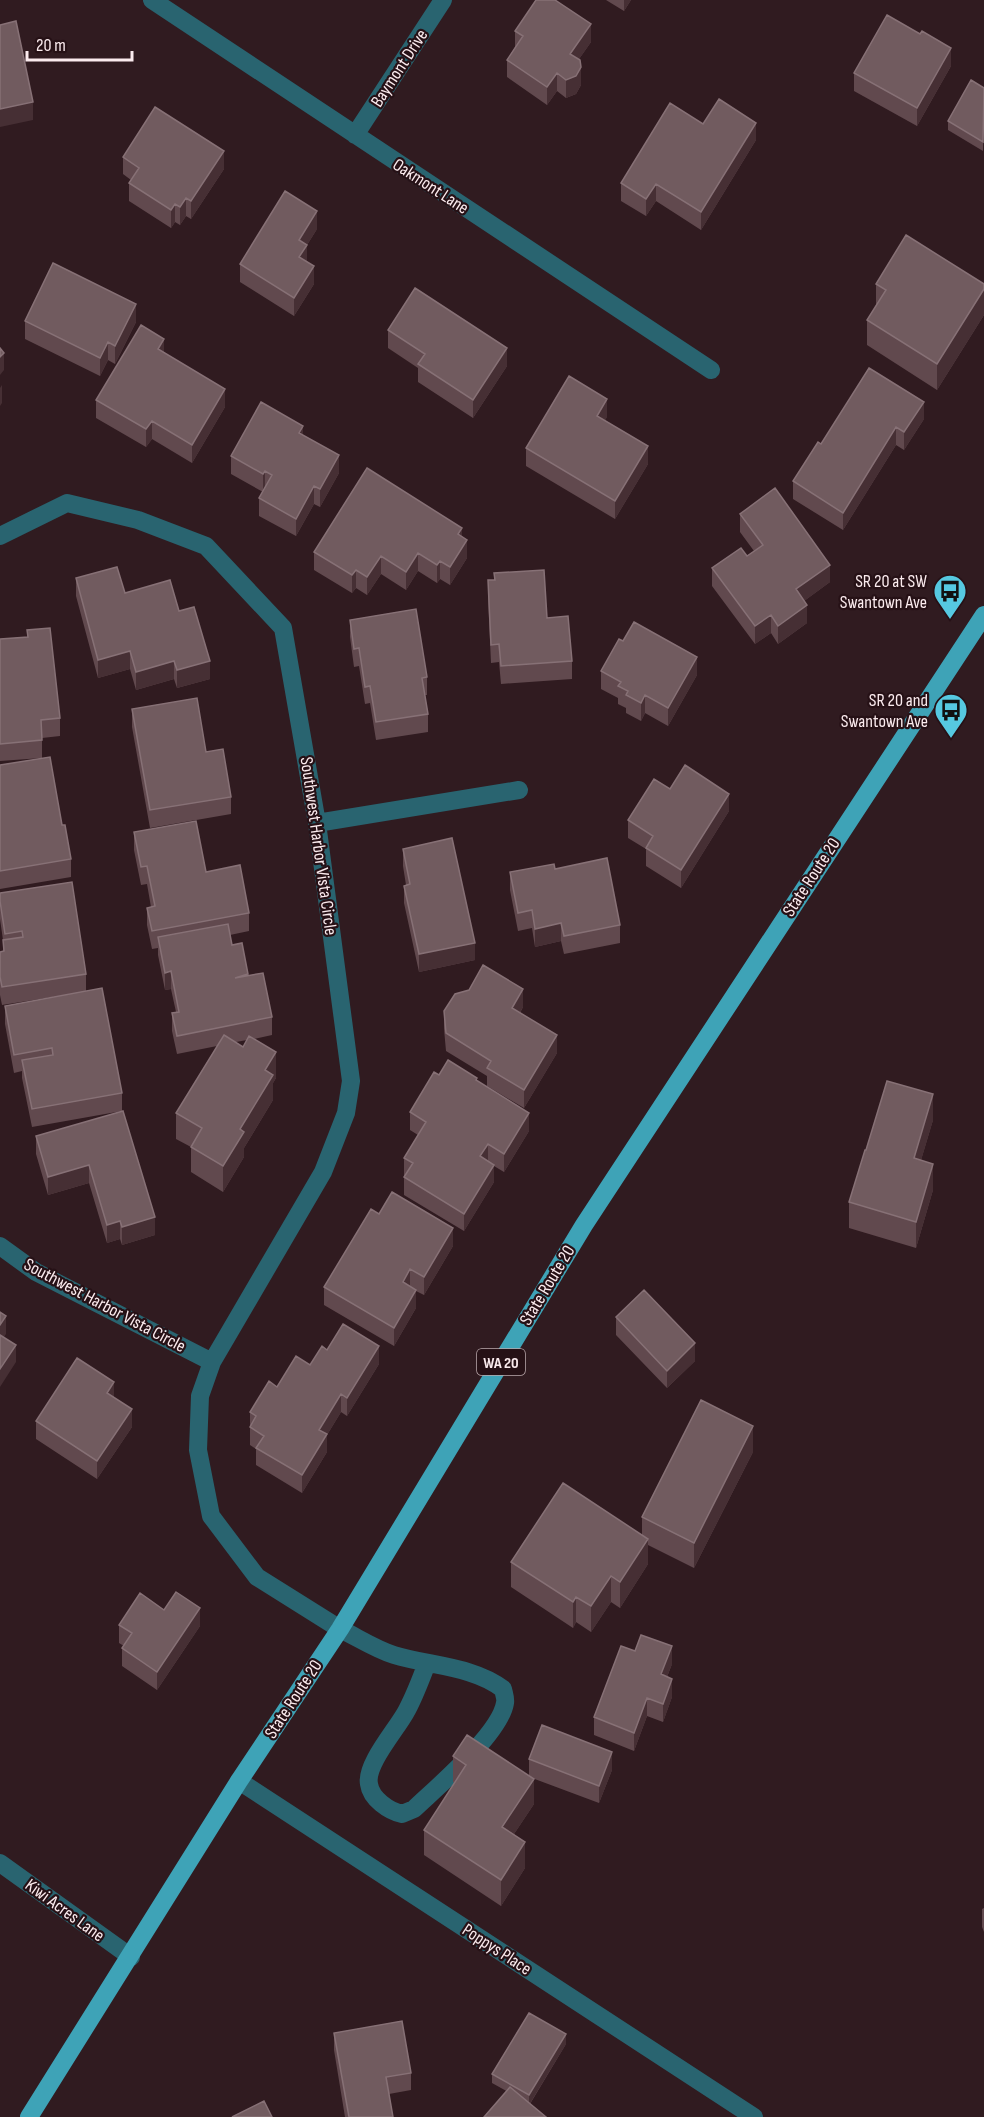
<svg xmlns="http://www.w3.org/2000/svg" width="984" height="2117" font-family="'Sofia Sans Condensed',sans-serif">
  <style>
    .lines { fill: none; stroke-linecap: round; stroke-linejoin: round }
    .lane { stroke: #296470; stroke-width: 18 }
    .street { stroke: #296470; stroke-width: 18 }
    .primary { stroke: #3ea3b7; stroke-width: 18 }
    .wall { fill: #61494e; fill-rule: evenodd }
    .shaded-wall { fill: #462f34 }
    .building { fill: #715b5f; stroke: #877176; stroke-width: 1.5 }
    .labels { text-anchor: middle; stroke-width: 4.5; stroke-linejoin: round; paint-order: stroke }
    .shield { fill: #261116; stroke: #bbaaad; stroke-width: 1.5 }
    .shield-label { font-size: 16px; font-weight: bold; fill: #fbebee }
    .street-label { font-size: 18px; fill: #fbebee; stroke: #261116 }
    .poi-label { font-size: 18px; fill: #fbebee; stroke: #261116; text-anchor: end }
  </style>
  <rect width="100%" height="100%" fill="#301b20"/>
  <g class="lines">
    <path class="lane" d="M340,1629C357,1637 375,1649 394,1655C430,1666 473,1666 503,1689C504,1694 506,1699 505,1703C500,1734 437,1787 414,1809L402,1814C389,1811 371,1799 369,1784C365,1764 398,1728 407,1710C415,1695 421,1679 427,1663"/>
    <path class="street" d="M152,0L711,370
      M355,135L443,0
      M0,536L67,503L138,520L206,546L283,628L317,823L351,1081L346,1113L323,1172L212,1362L200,1396L198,1450L211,1516L257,1577L340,1629
      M317,823L519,790
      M0,1246L36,1272L212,1362
      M239,1781L754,2117
      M0,1863L131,1957"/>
    <path class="primary" d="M29,2117L239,1781L340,1629L584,1225L984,615"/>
  </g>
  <path class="wall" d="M606,0H631L624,11Z
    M515,31L591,42L579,59L581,85L576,94L566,98L557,91L547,105L507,77V60L515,47Z
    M951,66L917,126L854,91V73Z
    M984,88L983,151L948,130V121Z
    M703,124L756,140L701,230L656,201L646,216L621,201V183Z
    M123,157L224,169L191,219L186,216L180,225L175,222L171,228L129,201V183L131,180L123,174Z
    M317,229L307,245V261L314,284L294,316L240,282V264Z
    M876,284H984V315L937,390L867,345V320L876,306Z
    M25,321L136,322L115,364L108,360L100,376L25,339Z
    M388,330L507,366L473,418L418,382V368L388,348Z
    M164,353L225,407L192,463L152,439L146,447L96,418V400Z
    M607,417L605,420L648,464L615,519L526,466V448Z
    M924,419L904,450L896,445L843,530L793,499V481L821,444Z
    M303,435L339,473L320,507L314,504L296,536L259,516V498L263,492L231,474V456Z
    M740,514L830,582L804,601L807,623L778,644L771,633L755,644L712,586V568L747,556L754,551L740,532Z
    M462,537L467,558L450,585L440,579L437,583L418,571L406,590L381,574L367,595L356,588L352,593L314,570V552Z
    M494,573L547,618L572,661V679L501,684L499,662L491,663L488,598V580H494Z
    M76,578L125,593L179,611L210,679L177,688L174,679L136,690L130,669L98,678L76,596Z
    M350,620L427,677V695H425L428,714V732L376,740L370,703L365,704L359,666L354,667L350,637Z
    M27,630L60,718V736L42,738V758L0,761V639L27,637Z
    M601,671L697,675L668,726L645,713L641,721L626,713V708L618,704V698L601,689Z
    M132,709L206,752L231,797V814L150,828L132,727Z
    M0,765L62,825L71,859V877L0,889Z
    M670,789L729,811L681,888L646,866V849L628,838V820Z
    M134,832L206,872L249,913V931L230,935L232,945L248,975L272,1017V1035L254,1039L276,1078L273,1083V1100L244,1148V1157L223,1192L191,1172V1147L176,1139V1113L217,1046L177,1054L172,1031V1013L176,1012L171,989L165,990L158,955V948L152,949L147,925V908L151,907L147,884L141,885L134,850ZM247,1040L243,1047L236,1042Z
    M403,849L475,960L419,972L404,903V886L406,885L403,866Z
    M555,869L620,925V943L564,954L561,941L535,947L532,928L518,931L510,890V872Z
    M0,893L86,974V991L122,1093V1111L32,1127L22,1078V1071L14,1073L5,1024V1006L59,996L2,1005L0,995V952L3,951V940L0,919Z
    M523,1007L520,1013L557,1053L524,1108L487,1086V1076L446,1051L444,1029V1011Z
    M439,1075L477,1081L529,1131L504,1172L494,1166V1182L464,1231L404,1195V1158L418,1135L410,1130V1112Z
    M123,1111L155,1235L122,1245L120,1239L107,1243L89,1183L48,1195L36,1154V1136Z
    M933,1120L921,1160L933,1190L916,1248L849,1228V1202L866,1150Z
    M379,1214L453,1246L424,1295L416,1291V1308L394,1346L324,1305V1287Z
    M616,1317L695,1361L667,1388L616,1335Z
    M327,1350L379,1364L347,1416L341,1412L327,1435V1452L302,1493L256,1465V1449L250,1445V1412L277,1387L310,1365Z
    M114,1398L132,1427L97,1479L36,1439V1421Z
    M753,1452L694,1568L648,1545V1564L620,1608L611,1602L591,1632L576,1622L573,1628L511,1587V1562L642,1535V1517Z
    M164,1610L200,1626L157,1690L122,1666V1648L124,1646L119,1643V1625Z
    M672,1664L667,1677L672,1697L663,1722L647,1716L634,1751L594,1735V1717Z
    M453,1756L529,1776V1759L612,1770L599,1803L532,1778L534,1804L514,1834L525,1868L501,1906L424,1855V1830L455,1783L453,1782Z
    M984,1908V1932L982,1927V1909Z
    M334,2033L411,2073V2090L389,2094L393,2117H345L334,2050Z
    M566,2044L530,2104L492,2083V2074Z"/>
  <path class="shaded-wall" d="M624,0H631L624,11Z
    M591,24V42L570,72V54Z
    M951,48V66L917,126V108Z
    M581,67V85L576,94L566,98V80Z
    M557,73V91L547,105V87Z
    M33,102V120L0,127V109Z
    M756,123V140L701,230V212Z
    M224,151V169L191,219V201Z
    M656,184V201L646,216V199Z
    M186,198V216L180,225V207Z
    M175,204V222L171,228V210Z
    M317,211V229L307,245V263L299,275V240Z
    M314,266V284L294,316V298Z
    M984,289V315L937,390V364Z
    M136,304V322L115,364V346Z
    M164,339V356L158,349Z
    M108,342V360L100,376V358Z
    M507,348V366L473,418V400Z
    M4,353V370L0,375V357Z
    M2,385V403L0,406V388Z
    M225,389V407L192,463V445Z
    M607,399V417L597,433V416Z
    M924,402V419L904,450V432Z
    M152,421V439L146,447V429Z
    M303,426V444L299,433Z
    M896,427V445L843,530V513Z
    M648,446V464L615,519V501Z
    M339,455V473L320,507V489Z
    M265,471V489L263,492V474Z
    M314,486V504L296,536V519Z
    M462,528V546L458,534Z
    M467,540V558L450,585V567Z
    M418,553V571L406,590V572Z
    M381,556V574L367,595V577Z
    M440,561V579L437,583V565Z
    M830,565V582L796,607V589Z
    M356,570V588L352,593V575Z
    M807,605V623L778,644V626Z
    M771,615V633L755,644V626Z
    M130,651V669L98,678V660Z
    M697,657V675L668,726V708Z
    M174,661V679L136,690V672Z
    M210,661V679L177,688V670Z
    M645,695V713L641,721V703Z
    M729,794V811L681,888V870Z
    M561,923V941L535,947V929Z
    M475,943V960L419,972V954Z
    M171,971V989L165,990V973Z
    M523,989V1007L512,1026V1008Z
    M557,1035V1053L524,1108V1090Z
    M276,1052V1078L273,1083V1100L244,1148V1157L223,1192V1166L265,1070Z
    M933,1094V1120L914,1184V1158Z
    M529,1113V1131L504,1172V1154Z
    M488,1144V1162L480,1156Z
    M933,1164V1190L916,1248V1222Z
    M89,1165V1183L48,1195V1177Z
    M494,1165V1182L464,1231V1214Z
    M155,1217V1235L122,1245V1227Z
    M120,1221V1239L107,1243V1225Z
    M453,1228V1246L424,1295V1277Z
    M410,1269V1287L403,1282Z
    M416,1290V1308L394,1346V1328Z
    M6,1316V1334L0,1343V1325Z
    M695,1343V1361L667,1388V1371Z
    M16,1345V1362L0,1387V1369Z
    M379,1346V1364L347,1416V1398Z
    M114,1382V1400L107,1393Z
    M341,1394V1412L327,1435V1452L302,1493V1475L319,1430Z
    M132,1409V1427L97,1479V1461Z
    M753,1426V1452L694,1568V1543Z
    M648,1539V1564L620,1608V1582Z
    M611,1576V1602L591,1632V1606Z
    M576,1597V1622L573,1628V1602Z
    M200,1608V1626L157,1690V1672Z
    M672,1646V1664L661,1692V1674Z
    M672,1679V1697L663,1722V1704Z
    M647,1698V1716L634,1751V1733Z
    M612,1752V1770L599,1803V1786Z
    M534,1779V1804L502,1852V1827Z
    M525,1842V1868L501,1906V1880Z
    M566,2034V2044L529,2105V2095Z"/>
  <path class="building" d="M536,0H555L591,24L570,54L580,60L581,67L576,76L566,80L557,73L547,87L507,60L523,36L515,31Z
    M887,15L920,34L922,31L951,48L917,108L854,73Z
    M16,21L33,102L0,109V25Z
    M971,80L984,88L983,142L948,121Z
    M719,99L756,123L701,212L656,184L646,199L621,183L670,103L703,124Z
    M155,107L224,151L191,201L186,198L180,207L175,204L171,210L129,183L139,168L123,157Z
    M285,191L317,211L299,240L307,245L299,257L314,266L294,298L240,264Z
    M906,235L984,284V289L937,364L867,320L886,290L876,284Z
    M53,263L136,304L115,346L108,342L100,358L25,321Z
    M415,288L507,348L473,400L418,364L425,354L388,330Z
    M141,325L164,339L158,349L225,389L192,445L152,421L146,429L96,400Z
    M0,348L4,353L0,357Z
    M869,368L924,402L904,432L896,427L843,513L793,481L818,442L821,444Z
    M569,376L607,399L597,416L648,446L615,501L526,448Z
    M261,402L303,426L299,433L339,455L320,489L314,486L296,519L259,498L272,475L265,471L263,474L231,456Z
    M367,468L462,528L458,534L467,540L450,567L440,561L437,565L418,553L406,572L381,556L367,577L356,570L352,575L314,552Z
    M775,488L830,565L796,589L807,605L778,626L771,615L755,626L712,568L741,548L747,556L763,545L740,514Z
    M117,567L125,593L170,580L179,611L194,607L210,661L177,670L174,661L136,672L130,651L98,660L76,578Z
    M544,570L547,618L568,616L572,661L501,666L499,644L491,645L488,580H495L494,573Z
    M416,609L427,677L422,678L428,714L376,722L370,686L365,687L359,648L354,649L350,620Z
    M634,622L697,657L668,708L645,695L641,703L626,695L628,691L618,686L621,682L601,671L619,639L623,641Z
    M50,628L60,718L41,720L42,740L0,744V639L28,637L27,630Z
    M197,698L206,752L223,749L231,797L150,810L132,709Z
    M50,757L62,825H65L71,859L0,871V765Z
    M685,765L729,794L681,870L646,848L653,836L628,820L654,779L670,789Z
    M196,821L206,872L240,865L249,913L152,931L147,908L155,906L147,866L141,867L134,832Z
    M452,838L475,943L419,954L404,886L410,884L403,849Z
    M607,858L620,925L564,936L561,923L535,929L532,910L518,913L510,872L554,864L555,869Z
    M72,882L86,974L2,987L0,977V952L4,951L3,940L23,937L22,931L5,934L0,901V893Z
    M228,924L232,945L242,943L248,974L235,978L263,973L272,1017L177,1036L172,1013L179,1012L171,971L165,973L158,937Z
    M483,965L523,989L512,1008L557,1035L524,1090L487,1068L491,1061L446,1033L444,1011L455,994L469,990Z
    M102,988L122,1093L32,1109L22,1060L53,1055L52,1048L14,1055L5,1006Z
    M224,1035L243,1047L249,1036L276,1052L265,1070L273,1075L240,1129L244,1132L223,1166L191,1147L202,1128L176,1113Z
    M448,1060L477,1078L476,1080L529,1113L504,1154L488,1144L480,1156L494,1165L464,1214L404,1177L413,1163L404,1158L426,1122L410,1112L434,1072L439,1075Z
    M887,1081L933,1094L914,1158L933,1164L916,1222L849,1202L865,1150H866Z
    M123,1111L155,1217L122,1227L120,1221L107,1225L89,1165L48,1177L36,1136Z
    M392,1192L453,1228L424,1277L410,1269L403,1282L416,1290L394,1328L324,1287L371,1209L379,1214Z
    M644,1290L695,1343L667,1371L616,1317Z
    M0,1312L6,1316L0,1325Z
    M343,1324L379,1346L347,1398L341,1394L319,1430L327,1434L302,1475L256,1448L264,1436L250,1427L256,1416L250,1412L269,1381L277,1387L296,1356L310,1365L322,1346L327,1350Z
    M0,1335L16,1345L0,1369Z
    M77,1358L114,1382L107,1393L132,1409L97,1461L36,1421Z
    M701,1400L753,1426L694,1543L642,1517Z
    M563,1483L648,1539L620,1582L611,1576L591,1606L576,1597L573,1602L511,1562Z
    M176,1592L200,1608L157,1672L122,1648L132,1633L119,1625L140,1593L164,1610Z
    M641,1635L672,1646L661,1674L672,1679L663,1704L647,1698L634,1733L594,1717L621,1646L635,1651Z
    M542,1725L612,1752L599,1786L529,1759Z
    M467,1735L534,1779L502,1827L525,1842L501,1880L424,1830L466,1765L453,1756Z
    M529,2013L566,2034L529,2095L492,2074Z
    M402,2021L411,2073L386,2077L393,2117H349L334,2033Z
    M510,2087L546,2117H484Z
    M264,2101L272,2117H232Z"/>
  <defs>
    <symbol id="bus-pin" viewBox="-11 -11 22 30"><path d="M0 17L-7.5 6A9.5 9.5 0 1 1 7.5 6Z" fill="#56c9e1" stroke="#261116"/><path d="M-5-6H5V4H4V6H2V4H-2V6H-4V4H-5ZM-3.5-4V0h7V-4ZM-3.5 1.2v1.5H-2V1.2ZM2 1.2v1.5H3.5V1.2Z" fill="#111"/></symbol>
  </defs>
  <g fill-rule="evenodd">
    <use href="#bus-pin" x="931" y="572" width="38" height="52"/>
    <use href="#bus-pin" x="932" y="691" width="38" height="52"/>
  </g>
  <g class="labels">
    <rect class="shield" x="477" y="1349" width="48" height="26" rx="4.5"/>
    <g class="shield-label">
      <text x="501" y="1368">WA 20</text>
    </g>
    <g class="street-label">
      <text transform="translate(399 68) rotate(-57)" y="6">Baymont Drive</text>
      <text transform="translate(431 186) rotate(33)" y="6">Oakmont Lane</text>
      <text transform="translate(319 846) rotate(82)" y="6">Southwest Harbor Vista Circle</text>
      <text transform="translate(811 877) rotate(-57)" y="6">State Route 20</text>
      <text transform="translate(547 1285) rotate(-59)" y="6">State Route 20</text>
      <text transform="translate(105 1305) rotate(28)" y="6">Southwest Harbor Vista Circle</text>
      <text transform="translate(293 1699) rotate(-57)" y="6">State Route 20</text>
      <text transform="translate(65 1910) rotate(36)" y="6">Kiwi Acres Lane</text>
      <text transform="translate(497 1949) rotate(33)" y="6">Poppys Place</text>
    </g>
    <g class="poi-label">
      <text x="927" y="587">SR 20 at SW<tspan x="927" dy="21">Swantown Ave</tspan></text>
      <text x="928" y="706">SR 20 and<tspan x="928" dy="21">Swantown Ave</tspan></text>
    </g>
  </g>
  <path d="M27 51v9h105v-9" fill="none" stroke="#fbebee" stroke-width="3"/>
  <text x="36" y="51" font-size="18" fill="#fbebee" stroke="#261116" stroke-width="4.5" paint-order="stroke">20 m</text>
</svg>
